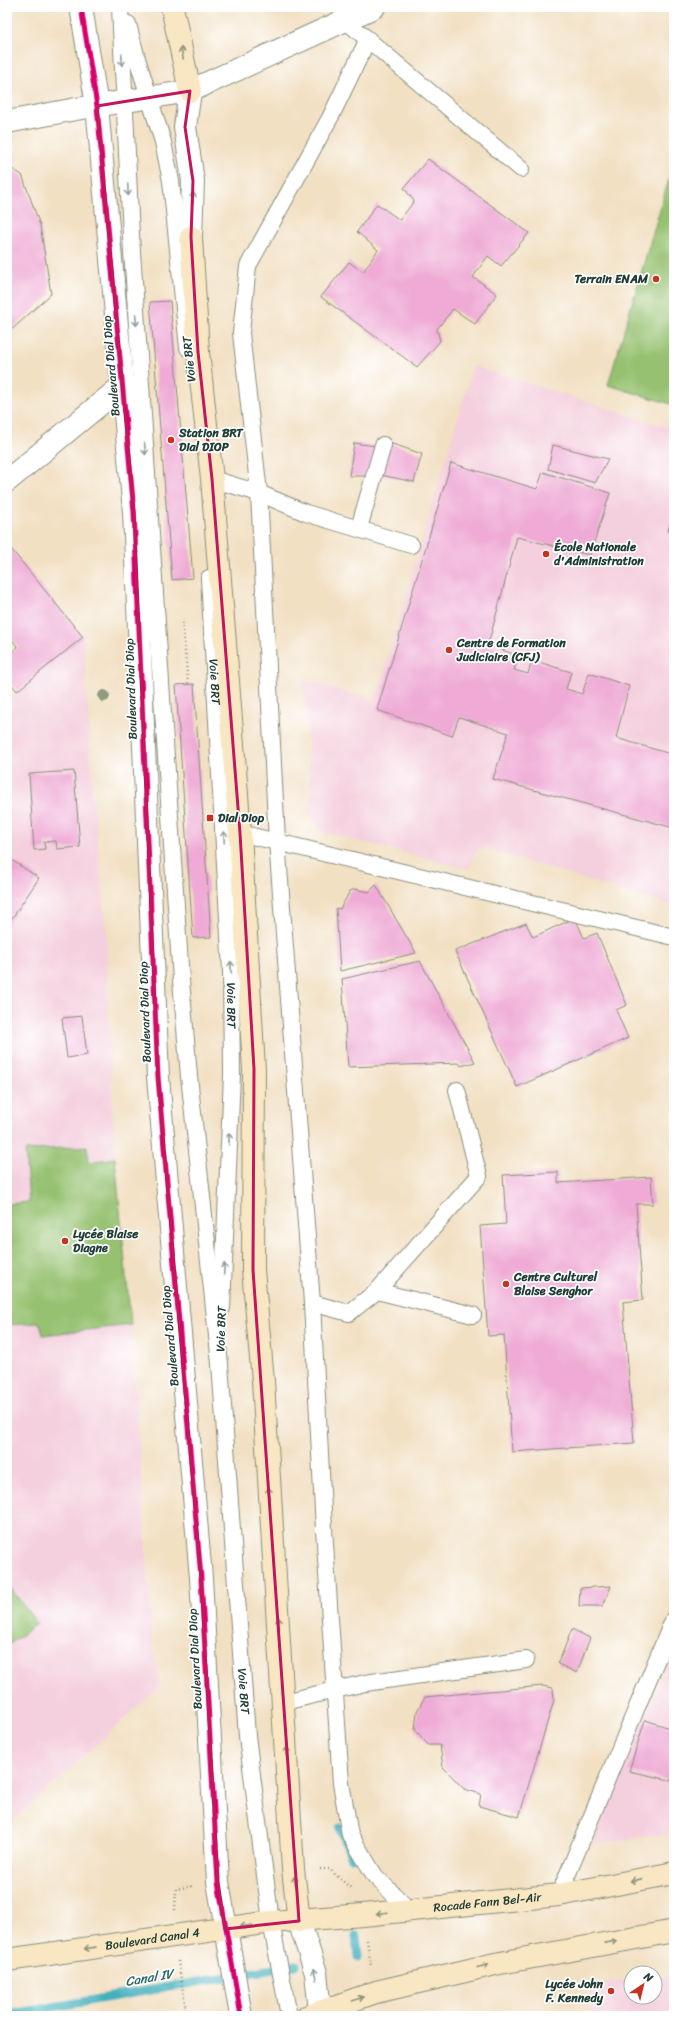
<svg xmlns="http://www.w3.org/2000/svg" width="681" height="2023" font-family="Sriracha,sans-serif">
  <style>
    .built { fill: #f4cfdd }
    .grass { fill: #95c16f; stroke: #5a7f52 }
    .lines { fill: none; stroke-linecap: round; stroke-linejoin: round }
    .stream { stroke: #42b1be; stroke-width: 9 }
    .building { fill: #efabd5 }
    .service-casing { stroke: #888e7c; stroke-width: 18 }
    .minor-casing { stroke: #888e7c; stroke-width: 24 }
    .tertiary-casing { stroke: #888e7c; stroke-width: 24 }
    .secondary-casing { stroke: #888e7c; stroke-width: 24 }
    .path { stroke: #888e7c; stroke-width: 2.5; stroke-dasharray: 1 3; stroke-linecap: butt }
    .service { stroke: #fff; stroke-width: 16 }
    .minor { stroke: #fff; stroke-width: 22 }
    .tertiary { stroke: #fff; stroke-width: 22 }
    .secondary { stroke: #f9e7c3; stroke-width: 22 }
    .cycleway-casing { stroke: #fff; stroke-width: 8 }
    .cycleway { stroke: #d6006c; stroke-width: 5 }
    .tree { fill: #919c7e }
    .oneway { stroke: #8c927c }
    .oneway2 { stroke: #8f9e9a }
    .marked { fill: none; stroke: #c2185b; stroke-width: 3; stroke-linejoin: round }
    .poi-dot { fill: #c8321e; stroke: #fff; stroke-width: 1.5 }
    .labels { text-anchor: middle; stroke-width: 3.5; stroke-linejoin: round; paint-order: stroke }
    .poi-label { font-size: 12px; font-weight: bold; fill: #1f3d34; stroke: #fff; text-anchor: start }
    .street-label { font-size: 12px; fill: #1f3d34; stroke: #fff }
    .water-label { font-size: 13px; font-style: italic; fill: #2b6664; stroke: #fff }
  </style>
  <rect width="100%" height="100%" fill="#fff"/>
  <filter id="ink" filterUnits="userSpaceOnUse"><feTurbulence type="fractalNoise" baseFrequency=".025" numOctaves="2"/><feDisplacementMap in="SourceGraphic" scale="8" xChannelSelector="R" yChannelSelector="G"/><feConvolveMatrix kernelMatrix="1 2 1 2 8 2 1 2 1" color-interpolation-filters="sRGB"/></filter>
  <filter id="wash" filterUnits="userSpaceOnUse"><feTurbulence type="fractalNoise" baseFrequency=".012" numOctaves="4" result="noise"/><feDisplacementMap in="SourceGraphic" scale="16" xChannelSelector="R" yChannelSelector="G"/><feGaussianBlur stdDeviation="0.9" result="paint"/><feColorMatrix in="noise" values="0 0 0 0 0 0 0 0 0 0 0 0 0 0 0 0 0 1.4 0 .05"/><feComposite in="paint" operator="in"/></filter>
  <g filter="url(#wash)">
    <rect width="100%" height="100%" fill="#f2e0c3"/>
    <path class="built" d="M473,366L674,429V906L478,847L469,869L323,832L308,813L311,789L303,679L375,701Z
      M83,637L94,808L107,934V985L115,1158L131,1325L152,1636L160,1686L7,1827V699Z
      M674,1648V1833L592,1844Z
      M674,1974V2016H592L590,1984L631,1979V1997H655V1977Z"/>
    <path class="grass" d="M671,172L674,173V405L608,385Z
      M87,1146L89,1162L115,1158L131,1325L43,1335L40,1323L7,1325V1204L29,1202L25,1151Z
      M7,1584L37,1623L7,1646Z"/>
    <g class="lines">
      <path class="stream" d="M340,1828L352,1858
        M356,1936L358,1957
        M7,2015L296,1965"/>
    </g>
    <g id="blocks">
      <path class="building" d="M428,159L529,233L501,266L488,256L473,277L497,294L475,324L453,309L437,329L440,341L417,367L321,297L349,262L363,272L378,250L357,232L377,204L400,220L414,201L404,188Z
        M7,166L22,175L40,225L51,294L7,334V254L9,252L7,249Z
        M170,301L193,578L172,580L150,302Z
        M354,443L376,446L367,476H349Z
        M390,443L422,454L414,482L381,475Z
        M553,445L608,459L595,483L548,469Z
        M451,463L537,489L543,472L610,493L590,555L517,537L488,645L519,656L514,670L528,674L532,660L571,672L566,689L582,694L589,673L629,686L616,738L674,755V828L493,779L508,733L459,717L452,736L377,710Z
        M674,512V533L668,531Z
        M7,544L83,637L17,691L9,681L7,682V656L18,647L7,634Z
        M194,684L211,937L193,938L176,685Z
        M74,771L80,847L57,849L56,841L44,842L45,849L34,850L29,774Z
        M7,857L39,878L7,926Z
        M376,885L416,953L340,971L336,908L340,909L350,891L355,889L369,892Z
        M575,918L584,938L597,933L627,1005L616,1010L628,1038L517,1087L455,951L526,923L533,937Z
        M420,961L475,1062L461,1066L459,1063L348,1067L342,979Z
        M82,1016L87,1055L67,1058L62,1018Z
        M558,1172V1183L651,1177L653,1204H636L643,1300L623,1302L634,1443L512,1452L504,1335L488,1336L480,1226L506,1224L503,1175Z
        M611,1586L603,1606H579L580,1588Z
        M572,1629L590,1638L577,1673L558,1664Z
        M542,1686L553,1688L554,1700L519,1817L479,1806L481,1794L464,1789L443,1767L440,1745H428L415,1729L417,1711L425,1697Z
        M674,1715V1781L629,1771L645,1720L670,1728Z"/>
    </g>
  </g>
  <g filter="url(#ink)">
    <use href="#blocks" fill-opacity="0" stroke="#888e7c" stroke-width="1"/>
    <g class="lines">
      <defs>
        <g id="service">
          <path id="s1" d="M120,7L131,236L181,980L189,1076L220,1364L247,1736L271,1922L289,2016"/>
          <path d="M346,21L521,169"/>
          <path d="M128,24L136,55L163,142L171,181L188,348"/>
          <path d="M368,39L331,116L248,266L241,333L259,493L306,513L411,545"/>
          <path d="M212,479L259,493L277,841L312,1303L324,1529L341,1783L350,1835L375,1876L409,1910"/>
          <path d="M359,528L383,445"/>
          <path id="s2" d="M209,578L231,972L232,1075L222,1308"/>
          <path d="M240,833L674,937"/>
          <path d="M377,1291L473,1315"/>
          <path d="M312,1303L349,1313L377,1291L479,1176L457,1090"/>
          <path d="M284,1702L365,1683L526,1660"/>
          <path d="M559,1895L674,1618"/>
        </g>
        <path id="minor" d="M7,122L76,109L190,91L374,7
          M7,481L122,386"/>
        <path id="tertiary" d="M81,7L97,106L134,512L158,1077L201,1578L218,1882L241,2016
          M190,91L185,127L193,181L191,237
          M299,1921L316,1973L320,2012"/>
        <g id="secondary">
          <path d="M172,7L190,91"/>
          <path d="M191,237L198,352L212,479L240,833L254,1069L253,1270L263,1381L293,1869L299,1921"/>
          <path id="s3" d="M7,1960L271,1922L363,1915L559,1895L674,1873"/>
          <path d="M308,2016L376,1992L495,1964L674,1931"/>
        </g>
      </defs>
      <use href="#service" class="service-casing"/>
      <use href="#minor" class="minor-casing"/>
      <use href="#tertiary" class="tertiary-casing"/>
      <use href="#secondary" class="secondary-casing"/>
      <path class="path" d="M182,619L188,684
        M320,1869H329L352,1889
        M175,1910L176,1889L193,1886
        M367,1940L371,1966
        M178,1961L187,2016"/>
      <use href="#service" class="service"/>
      <use href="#minor" class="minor"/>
      <use href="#tertiary" class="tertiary"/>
      <use href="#secondary" class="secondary"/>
      <defs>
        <path id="cycleway" d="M81,7L97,106L134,512L158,1077L201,1578L218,1882L241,2016"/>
      </defs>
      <use href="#cycleway" class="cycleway-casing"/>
      <use href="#cycleway" class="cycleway"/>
    </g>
    <circle class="tree" cx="104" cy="696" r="6"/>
    <defs><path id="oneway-shaft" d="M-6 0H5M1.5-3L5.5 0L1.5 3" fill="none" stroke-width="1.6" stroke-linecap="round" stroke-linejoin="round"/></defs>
    <g class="oneway">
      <use href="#oneway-shaft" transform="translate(182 53) rotate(-102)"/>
      <use href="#oneway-shaft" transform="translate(269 1493) rotate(-94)"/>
      <use href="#oneway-shaft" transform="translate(279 1623) rotate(-94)"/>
      <use href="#oneway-shaft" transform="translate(287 1753) rotate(-93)"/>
      <use href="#oneway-shaft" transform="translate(636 1880) rotate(169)"/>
      <use href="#oneway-shaft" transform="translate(295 1882) rotate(-96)"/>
      <use href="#oneway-shaft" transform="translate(382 1913) rotate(173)"/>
      <use href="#oneway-shaft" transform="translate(246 1926) rotate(172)"/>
      <use href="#oneway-shaft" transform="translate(611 1942) rotate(-11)"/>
      <use href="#oneway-shaft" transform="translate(90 1948) rotate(172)"/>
      <use href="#oneway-shaft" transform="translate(483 1966) rotate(-14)"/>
      <use href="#oneway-shaft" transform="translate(358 1999) rotate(-20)"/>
    </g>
    <g class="oneway2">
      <use href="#oneway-shaft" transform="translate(122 60) rotate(88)"/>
      <use href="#oneway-shaft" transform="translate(128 190) rotate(87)"/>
      <use href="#oneway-shaft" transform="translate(193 198) rotate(-88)"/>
      <use href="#oneway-shaft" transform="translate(136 320) rotate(86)"/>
      <use href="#oneway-shaft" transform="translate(145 449) rotate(86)"/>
      <use href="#oneway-shaft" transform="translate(224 837) rotate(-93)"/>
      <use href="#oneway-shaft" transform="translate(231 967) rotate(-93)"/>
      <use href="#oneway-shaft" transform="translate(229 1139) rotate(-88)"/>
      <use href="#oneway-shaft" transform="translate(224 1269) rotate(-88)"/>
      <use href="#oneway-shaft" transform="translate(315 1974) rotate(-102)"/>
    </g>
  </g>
  <path class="marked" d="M190,91L185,127L193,181L191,237L198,352L212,479L240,833L254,1069L253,1270L299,1921L225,1929L218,1882L201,1578L158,1077L134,512L97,106Z"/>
  <g class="poi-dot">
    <circle cx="656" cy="279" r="4"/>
    <circle cx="171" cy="440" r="4"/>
    <circle cx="546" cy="554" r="4"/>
    <circle cx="449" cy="650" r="4"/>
    <rect x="206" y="814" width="8" height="8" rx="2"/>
    <circle cx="65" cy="1241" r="4"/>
    <circle cx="506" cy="1284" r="4"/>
    <circle cx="611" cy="1991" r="4"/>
  </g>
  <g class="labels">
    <g class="poi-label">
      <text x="648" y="283" text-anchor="end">Terrain ENAM</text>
      <text x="179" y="437">Station BRT<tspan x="179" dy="14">Dial DIOP</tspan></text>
      <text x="554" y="551">École Nationale<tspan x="554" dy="14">d'Administration</tspan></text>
      <text x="457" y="647">Centre de Formation<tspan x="457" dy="14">Judiciaire (CFJ)</tspan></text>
      <text x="218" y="822">Dial Diop</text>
      <text x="73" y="1238">Lycée Blaise<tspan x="73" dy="14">Diagne</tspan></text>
      <text x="514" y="1281">Centre Culturel<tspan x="514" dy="14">Blaise Senghor</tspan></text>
      <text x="603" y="1988" text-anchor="end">Lycée John<tspan x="603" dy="14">F. Kennedy</tspan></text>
    </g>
    <g class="street-label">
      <text transform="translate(189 359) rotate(-96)" y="4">Voie BRT</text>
      <text transform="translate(111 366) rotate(-95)" y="4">Boulevard Dial Diop</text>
      <text dy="4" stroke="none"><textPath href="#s2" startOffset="104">Voie BRT</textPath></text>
      <text transform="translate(131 689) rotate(-92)" y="4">Boulevard Dial Diop</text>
      <text dy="4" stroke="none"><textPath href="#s2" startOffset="428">Voie BRT</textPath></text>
      <text transform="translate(145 1012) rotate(-92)" y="4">Boulevard Dial Diop</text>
      <text transform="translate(221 1329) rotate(-88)" y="4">Voie BRT</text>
      <text transform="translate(170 1336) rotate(-95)" y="4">Boulevard Dial Diop</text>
      <text transform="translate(195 1659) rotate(-93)" y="4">Boulevard Dial Diop</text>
      <text dy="4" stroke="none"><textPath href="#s1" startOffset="1689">Voie BRT</textPath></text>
      <text dy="4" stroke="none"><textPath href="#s3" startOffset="484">Rocade Fann Bel-Air</textPath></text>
      <text dy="4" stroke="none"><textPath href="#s3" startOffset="147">Boulevard Canal 4</textPath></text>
    </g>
    <g class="water-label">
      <text transform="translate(149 1977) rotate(-10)" y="5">Canal IV</text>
    </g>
  </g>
  <rect width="681" height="2023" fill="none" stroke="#fff" stroke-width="24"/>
  <g transform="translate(643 1985) rotate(35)"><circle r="19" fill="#ffffff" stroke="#a5b1ae"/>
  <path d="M0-3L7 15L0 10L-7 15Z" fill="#c8321e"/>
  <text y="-6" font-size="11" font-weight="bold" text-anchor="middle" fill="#1f3d34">N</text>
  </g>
</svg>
